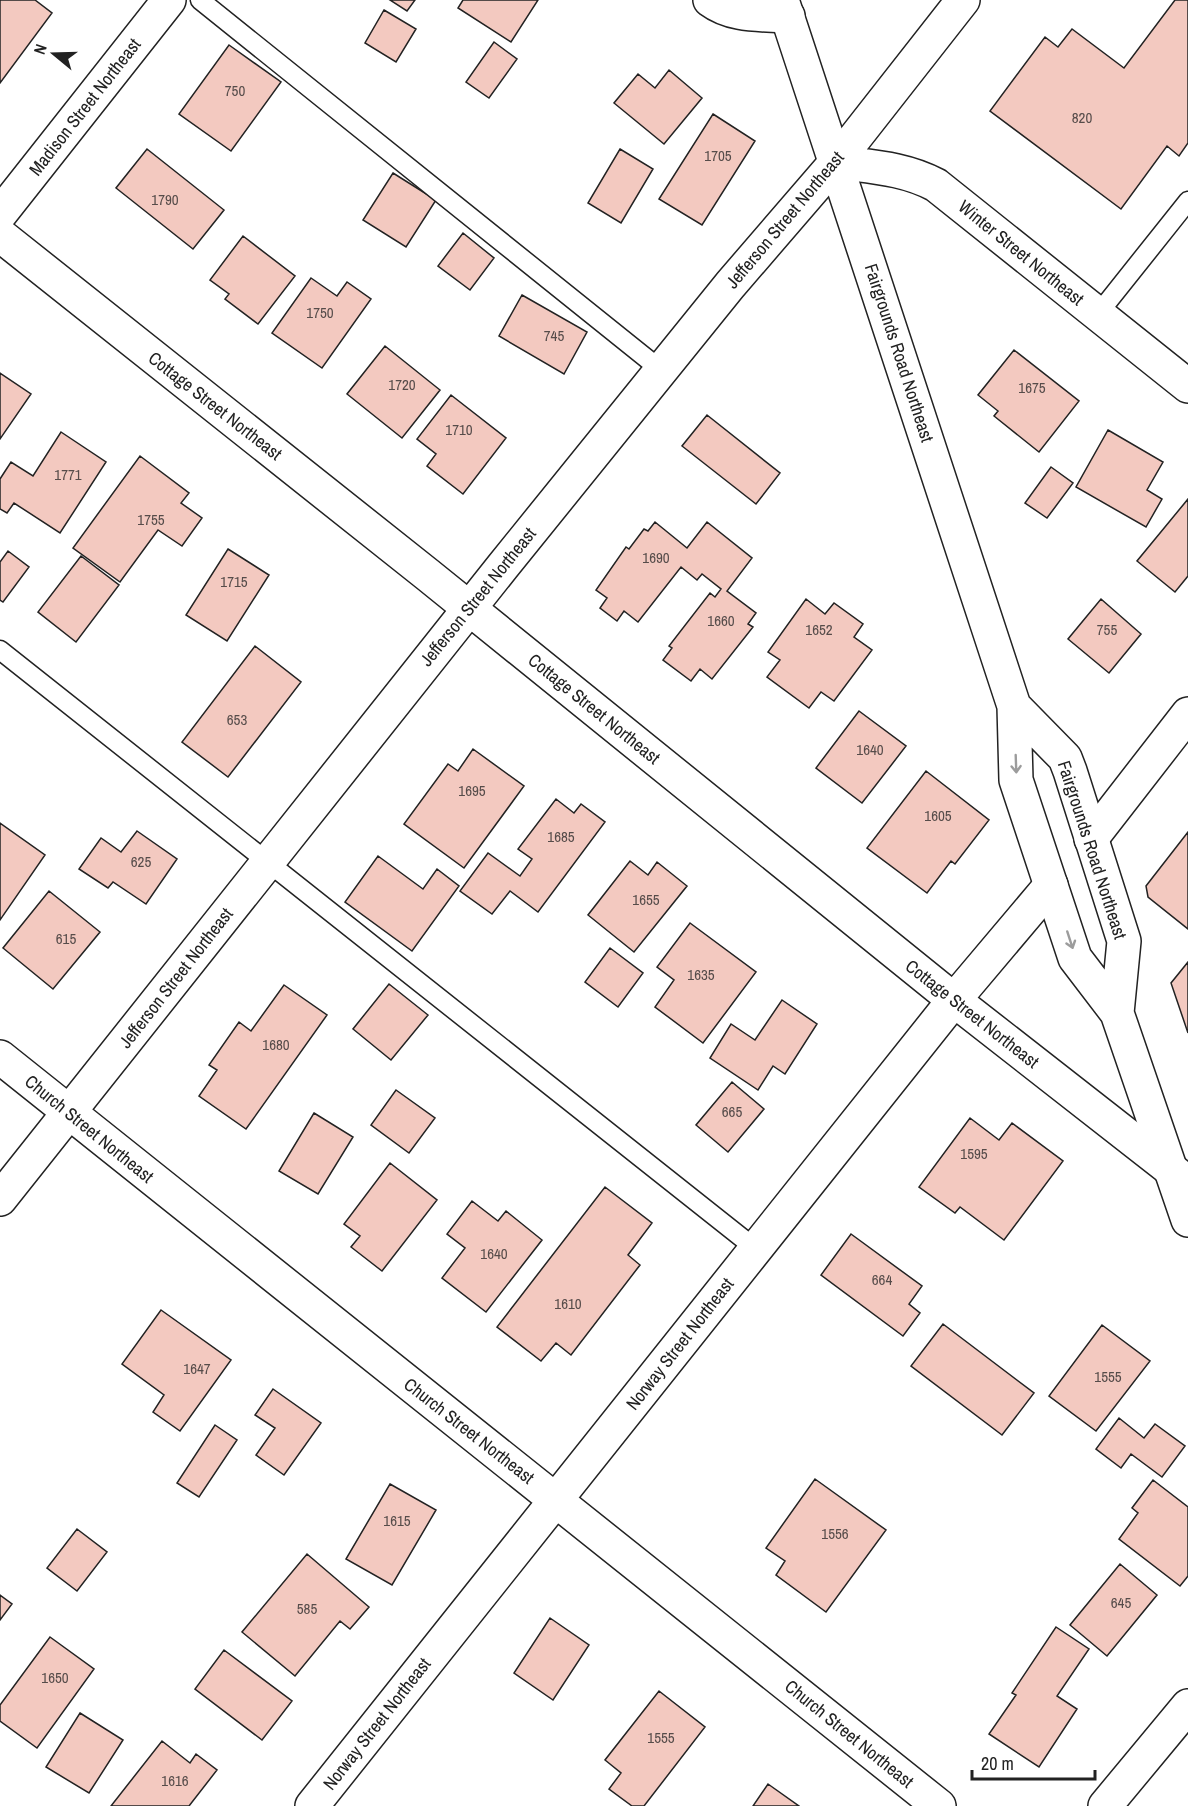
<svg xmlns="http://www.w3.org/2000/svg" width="1188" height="1806" font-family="'Archivo Narrow',sans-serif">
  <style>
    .building { fill: #f3c9c0; stroke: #222; stroke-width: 1.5 }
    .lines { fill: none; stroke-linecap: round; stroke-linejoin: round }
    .lane-casing { stroke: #222; stroke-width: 21 }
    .street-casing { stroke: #222; stroke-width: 36 }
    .secondary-casing { stroke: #222; stroke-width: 36 }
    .lane { stroke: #fff; stroke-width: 18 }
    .street { stroke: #fff; stroke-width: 33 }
    .secondary { stroke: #fff; stroke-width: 33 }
    .oneway { stroke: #9c9c9c }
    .labels { text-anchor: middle; stroke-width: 4.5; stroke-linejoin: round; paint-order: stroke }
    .number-label { font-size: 15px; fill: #564c4a }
    .street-label { font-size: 18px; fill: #222; stroke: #fff }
  </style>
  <rect width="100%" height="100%" fill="#fff"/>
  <path class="building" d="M0,0H35L52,13L0,83Z
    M390,0H415L407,11Z
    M463,0H538L511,42L458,8Z
    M1175,0H1188V143L1179,156L1167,146L1121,209L990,111L1045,37L1058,47L1072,29L1124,68Z
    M384,10L416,29L396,62L365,43Z
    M494,42L517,59L489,98L466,82Z
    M229,45L281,82L231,151L179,114Z
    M669,70L702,98L664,144L614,103L638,74L655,88Z
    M713,114L755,141L702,225L659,199Z
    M147,149L224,210L193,249L116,188Z
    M620,149L653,169L621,223L588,203Z
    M393,173L436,200L406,247L363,220Z
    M463,233L494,258L470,290L438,266Z
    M243,236L295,276L258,324L225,299L229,294L210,280Z
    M311,278L337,296L347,282L371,299L322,368L272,333Z
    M522,295L587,332L564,374L499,336Z
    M385,346L440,390L402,438L347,394Z
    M1014,350L1079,401L1039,452L994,416L998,411L978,395Z
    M0,373L31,394L0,439Z
    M451,395L506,438L463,494L427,466L436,454L417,439Z
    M707,415L780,473L756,504L682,446Z
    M1108,430L1163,462L1147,490L1162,499L1146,527L1076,487Z
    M61,432L106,462L60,533L14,503L7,513L0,509V479L11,462L33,476Z
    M140,456L189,493L181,503L202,518L182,546L158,530L120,582L73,548Z
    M1051,467L1073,483L1047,518L1025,503Z
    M1188,499V576L1175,592L1137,561Z
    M655,522L687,548L707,522L752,558L727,591L756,613L748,624L753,627L712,679L700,669L691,681L663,660L672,648L669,646L710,593L715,597L721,589L702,574L697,580L681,567L638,622L624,611L617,621L600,608L607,598L596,590L626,547L629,549L644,529L648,531Z
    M228,549L269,575L227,641L186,615Z
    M8,551L29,567L3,602L0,600V562Z
    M81,556L119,585L76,642L38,612Z
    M806,599L825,614L834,603L863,624L854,637L872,650L834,701L821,692L809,708L767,677L780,660L768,652Z
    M1101,599L1141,634L1109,673L1068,639Z
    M255,646L301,682L228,777L182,742Z
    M859,711L906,746L862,803L816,768Z
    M473,749L524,786L464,868L404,824L448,764L458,771Z
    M926,771L989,820L955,864L951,861L927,893L867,848Z
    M556,799L574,813L581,804L605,822L538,912L510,891L492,914L460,891L488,853L520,876L532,859L518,849Z
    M0,823L45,855L0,920Z
    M137,831L177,859L146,904L113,882L108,888L79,869L101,838L121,852Z
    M1188,832V929L1148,897L1146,886Z
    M378,856L423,889L437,869L459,886L412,951L345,902Z
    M630,861L648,875L657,862L687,886L634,952L588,915Z
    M49,891L100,932L53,989L3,948Z
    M690,923L756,972L703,1043L655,1007L674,980L657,967Z
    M610,948L643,973L618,1007L585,982Z
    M1188,962V1033L1171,983Z
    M389,984L428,1015L391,1060L353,1029Z
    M284,985L327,1015L246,1129L199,1096L217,1070L209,1065L239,1022L251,1031Z
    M782,1000L817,1024L785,1074L773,1066L758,1090L710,1058L731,1024L755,1040Z
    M732,1082L764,1109L728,1152L696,1125Z
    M396,1090L435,1118L409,1153L371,1125Z
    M314,1113L353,1137L318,1194L279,1171Z
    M970,1118L999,1140L1012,1123L1063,1161L1004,1240L960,1207L955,1213L919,1187Z
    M390,1163L437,1200L382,1271L351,1247L360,1236L344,1224Z
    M605,1187L652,1223L628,1255L640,1265L571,1355L556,1343L541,1361L497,1327Z
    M472,1201L498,1221L506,1211L542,1240L486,1312L442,1278L465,1248L447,1234Z
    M851,1234L922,1286L909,1304L920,1313L903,1336L821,1275Z
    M161,1310L231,1360L180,1431L153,1412L164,1395L122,1364Z
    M943,1324L1034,1393L1002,1435L911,1366Z
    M1102,1325L1150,1361L1096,1431L1049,1396Z
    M273,1389L321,1423L284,1475L256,1455L275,1428L255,1415Z
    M1119,1418L1144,1438L1155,1424L1185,1446L1162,1477L1131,1454L1121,1468L1096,1449Z
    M215,1425L237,1440L199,1497L177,1483Z
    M815,1479L886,1530L826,1612L776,1575L785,1561L766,1548Z
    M1153,1480L1188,1507V1576L1180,1586L1119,1539L1138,1513L1132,1508Z
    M390,1484L436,1510L392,1585L346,1559Z
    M77,1529L107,1552L77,1591L47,1568Z
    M307,1554L369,1607L350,1629L340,1621L295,1676L242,1632Z
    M1120,1564L1157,1595L1107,1656L1070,1625Z
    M0,1595L12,1604L0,1620Z
    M550,1618L589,1645L553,1700L514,1673Z
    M1056,1627L1089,1649L1057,1696L1077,1709L1039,1767L989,1734L1016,1695L1012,1693Z
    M50,1637L94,1669L37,1748L0,1721V1705Z
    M224,1650L292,1701L262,1740L195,1689Z
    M659,1691L705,1727L644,1806H632L609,1789L621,1773L605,1760Z
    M80,1713L123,1740L89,1793L46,1767Z
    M162,1741L190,1763L196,1754L217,1770L189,1806H111Z
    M768,1784L799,1806H753Z"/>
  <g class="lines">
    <defs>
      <path id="lane" d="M200,0L661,370
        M1098,314L1188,201
        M0,650L756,1249"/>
      <path id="street" d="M710,0C733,17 761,14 788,16
        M836,162C872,167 904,168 936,185L1188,386
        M0,214L169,0
        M0,235L428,575L954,1000L1183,1179
        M1091,839L1188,714
        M0,1057L939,1806
        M0,1199L503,566L730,285L836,162L963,0
        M312,1806L954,1000L1051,885
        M1105,1806L1188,1706"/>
      <path id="secondary" d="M782,0L1014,706L1016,780L1075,958L1117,1013L1188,1220
        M1014,706L1065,758L1070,771L1124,941L1117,1013"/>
    </defs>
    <use href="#lane" class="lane-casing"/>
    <use href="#street" class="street-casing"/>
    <use href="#secondary" class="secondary-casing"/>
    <use href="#lane" class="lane"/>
    <use href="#street" class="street"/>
    <use href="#secondary" class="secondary"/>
  </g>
  <defs><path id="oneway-shaft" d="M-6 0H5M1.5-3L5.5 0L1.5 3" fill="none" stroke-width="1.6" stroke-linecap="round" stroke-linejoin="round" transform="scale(1.5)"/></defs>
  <g class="oneway">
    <use href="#oneway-shaft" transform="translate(1016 764) rotate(88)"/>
    <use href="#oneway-shaft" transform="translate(1070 940) rotate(72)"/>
  </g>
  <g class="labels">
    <g class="number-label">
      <text x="235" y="96">750</text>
      <text x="1082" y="123">820</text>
      <text x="718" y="161">1705</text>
      <text x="165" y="205">1790</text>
      <text x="320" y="318">1750</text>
      <text x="554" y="341">745</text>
      <text x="402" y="390">1720</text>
      <text x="1032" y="393">1675</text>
      <text x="459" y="435">1710</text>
      <text x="68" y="480">1771</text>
      <text x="151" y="525">1755</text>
      <text x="656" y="563">1690</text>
      <text x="234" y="587">1715</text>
      <text x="721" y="626">1660</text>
      <text x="819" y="635">1652</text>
      <text x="1107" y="635">755</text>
      <text x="237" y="725">653</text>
      <text x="870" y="755">1640</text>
      <text x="472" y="796">1695</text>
      <text x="938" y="821">1605</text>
      <text x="561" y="842">1685</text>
      <text x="141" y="867">625</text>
      <text x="646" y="905">1655</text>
      <text x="66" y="944">615</text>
      <text x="701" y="980">1635</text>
      <text x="276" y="1050">1680</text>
      <text x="732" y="1117">665</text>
      <text x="974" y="1159">1595</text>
      <text x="494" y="1259">1640</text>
      <text x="882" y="1285">664</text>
      <text x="568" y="1309">1610</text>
      <text x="197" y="1374">1647</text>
      <text x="1108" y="1382">1555</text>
      <text x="397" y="1526">1615</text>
      <text x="835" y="1539">1556</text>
      <text x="1121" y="1608">645</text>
      <text x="307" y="1614">585</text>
      <text x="55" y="1683">1650</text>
      <text x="661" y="1743">1555</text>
      <text x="175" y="1786">1616</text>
    </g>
    <g class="street-label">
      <text transform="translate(85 107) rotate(-52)" y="6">Madison Street Northeast</text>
      <text transform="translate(785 220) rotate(-50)" y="6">Jefferson Street Northeast</text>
      <text transform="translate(1021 253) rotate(39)" y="6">Winter Street Northeast</text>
      <text transform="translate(899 353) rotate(72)" y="6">Fairgrounds Road Northeast</text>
      <text transform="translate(215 406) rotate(38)" y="6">Cottage Street Northeast</text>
      <text transform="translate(478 597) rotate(-51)" y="6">Jefferson Street Northeast</text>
      <text transform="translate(594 709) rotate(39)" y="6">Cottage Street Northeast</text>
      <text transform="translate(1092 850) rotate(72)" y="6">Fairgrounds Road Northeast</text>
      <text transform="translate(176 978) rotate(-52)" y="6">Jefferson Street Northeast</text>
      <text transform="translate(972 1014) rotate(38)" y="6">Cottage Street Northeast</text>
      <text transform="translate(89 1129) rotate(39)" y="6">Church Street Northeast</text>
      <text transform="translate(680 1344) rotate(-52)" y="6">Norway Street Northeast</text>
      <text transform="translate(469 1431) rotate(38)" y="6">Church Street Northeast</text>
      <text transform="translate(377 1724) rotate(-52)" y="6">Norway Street Northeast</text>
      <text transform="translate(849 1734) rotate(39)" y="6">Church Street Northeast</text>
    </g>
  </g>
  <g transform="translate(54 54) rotate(289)" stroke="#ffffff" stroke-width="4.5" paint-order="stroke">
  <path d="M0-4.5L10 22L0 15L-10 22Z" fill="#222222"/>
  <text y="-9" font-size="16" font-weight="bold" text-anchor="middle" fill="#222222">N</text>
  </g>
  <path d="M972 1770v9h123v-9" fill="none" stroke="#222222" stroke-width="3"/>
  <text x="981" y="1770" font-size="18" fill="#222222" stroke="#ffffff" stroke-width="4.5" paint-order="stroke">20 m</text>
</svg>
